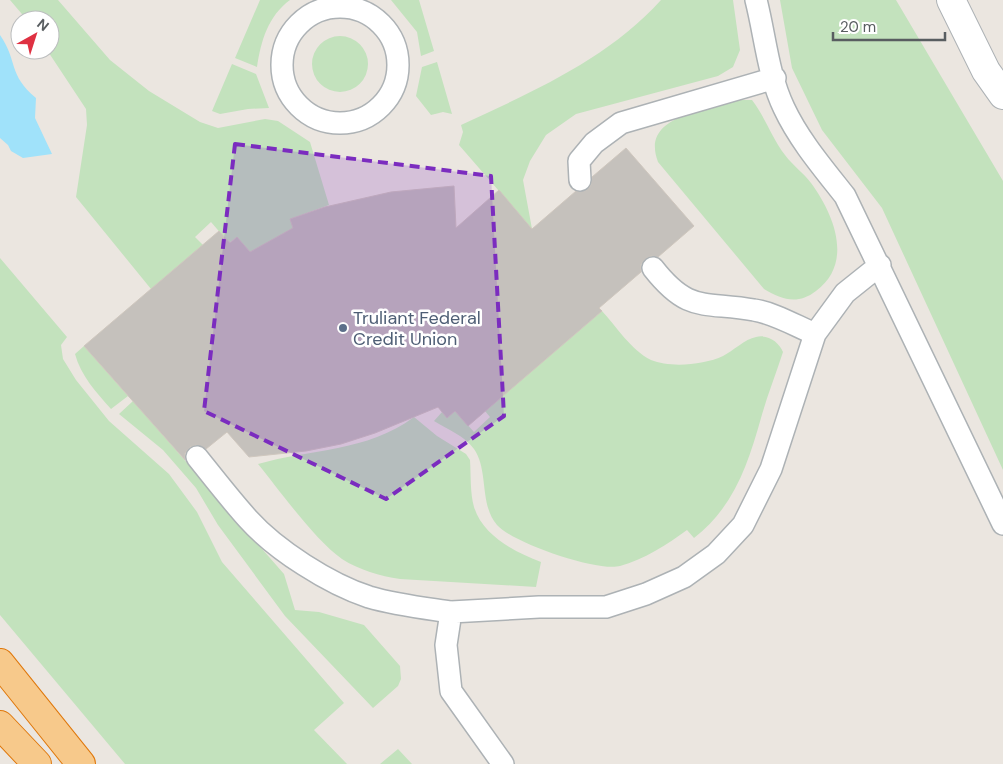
<svg xmlns="http://www.w3.org/2000/svg" width="1003" height="764" font-family="'DM Sans',sans-serif">
  <style>
    .green { fill: #c3e2bd }
    .water { fill: #a0e2fa }
    .building { fill: #c5c1bc; stroke: #cfc7be }
    .lines { fill: none; stroke-linecap: round; stroke-linejoin: round }
    .lane-casing { stroke: #adb2b5; stroke-width: 24 }
    .street-casing { stroke: #adb2b5; stroke-width: 30 }
    .highway-casing { stroke: #df780c; stroke-width: 30 }
    .lane { stroke: #fff; stroke-width: 21 }
    .street { stroke: #fff; stroke-width: 28 }
    .highway { stroke: #f7c98b; stroke-width: 28 }
    .marked { fill: #7b2cbf; fill-opacity: 0.2; stroke: #7b2cbf; stroke-width: 4; stroke-dasharray: 10 6; stroke-linejoin: round }
    .service-dot { fill: #5c6f8a; stroke: #fff; stroke-width: 2 }
    .labels { text-anchor: middle; stroke-width: 5; stroke-linejoin: round; paint-order: stroke }
    .service-label { font-size: 18px; fill: #4e5e75; stroke: #fff; text-anchor: start }
  </style>
  <rect width="100%" height="100%" fill="#ebe6e0"/>
  <path class="green" d="M10,0H58L110,60L149,91L200,122L218,128L265,119L278,121L310,142L329,205L290,219L294,230L250,252L237,237L229,243L211,222L195,237L203,245L151,289L76,197L87,125L86,109L47,50H50V20H27Z
    M260,0H290C268,16 261,41 257,67L235,58Z
    M391,0H419L434,51L421,56L417,32Z
    M661,0H733L740,50L733,67L718,76L576,114L546,135L530,161L523,180L532,229L459,145L463,132L461,125C532,92 608,59 661,0Z
    M780,0H896L1003,181V470L882,208L822,130L792,68Z
    M312 64a28 28 0 1 1 56 0a28 28 0 1 1-56 0Z
    M437,62L452,114L443,112L431,115L416,96L422,67Z
    M232,64L256,74L269,108L248,109L220,114L212,111Z
    M737,100H752C765,117 772,138 785,155C793,166 804,173 811,183C834,214 854,263 816,291C798,305 782,300 764,289L658,162C640,115 705,112 737,100Z
    M0,258L67,337L61,345L63,359L76,380L109,421L169,474L197,512L222,562L344,703L314,730L347,764H125L0,615Z
    M602,311C616,326 631,350 651,360C670,368 704,365 723,356C733,351 745,339 756,337C768,334 779,342 783,352C776,374 767,396 761,418C748,464 734,507 694,538L687,530C668,544 643,560 620,566C597,572 513,543 497,525C479,504 489,471 474,449C465,436 447,429 434,421L442,412L447,418L455,411L474,432L490,417L485,411Z
    M84,346L128,396L111,409C96,392 81,376 75,354Z
    M133,401L284,574L295,610L319,612L364,625L400,666L401,679L398,686L373,708L285,616L218,525L196,488L163,450L119,414Z
    M414,417L437,436L466,454L470,460C471,475 470,493 474,507C483,536 515,552 541,562L536,587L400,579C380,576 359,570 342,559C315,540 280,491 258,464C310,449 367,452 414,417Z
    M398,749L412,764H380Z"/>
  <path class="water" d="M0,35C18,61 8,75 36,98L35,118L52,154L23,158L11,151L8,145L0,138Z"/>
  <path class="building" d="M626,148L694,226L658,257L651,256L645,259L641,264V272L599,308L602,311L468,426L455,411L447,418L438,407L375,433L341,444L306,451L249,457L227,432L206,449L196,445L190,447L185,453V460L84,346L219,231L230,243L237,237L250,252L293,228L290,219L325,207L391,192L454,186L456,228L499,190L532,229L576,191L587,190L591,185L592,177Z"/>
  <g class="lines">
    <defs>
      <path id="lane" d="M756,0C765,35 768,75 784,108C799,140 823,168 845,196L1003,524
        M282 65a58 58 0 1 1 116 0a58 58 0 1 1-116 0Z
        M580,180L579,161L594,143L621,123L775,78
        M653,268C689,314 704,301 754,310C774,313 796,326 815,334
        M197,457C213,477 230,499 248,519C276,550 329,584 369,597C396,605 424,608 451,612
        M503,764L451,691L446,645L451,612L539,607H606L646,594L684,577L716,554L743,525L771,469L815,334L845,293L880,265"/>
      <path id="street" d="M951,0L986,71L1003,95"/>
      <path id="highway" d="M0,663L81,764
        M0,725L37,764"/>
    </defs>
    <use href="#lane" class="lane-casing"/>
    <use href="#street" class="street-casing"/>
    <use href="#highway" class="highway-casing"/>
    <use href="#lane" class="lane"/>
    <use href="#street" class="street"/>
    <use href="#highway" class="highway"/>
  </g>
  <path class="marked" d="M235,144L491,176L504,416L386,499L204,411Z"/>
  <circle class="service-dot" cx="343" cy="328" r="5"/>
  <g class="labels">
    <g class="service-label">
      <text x="353" y="324">Truliant Federal<tspan x="353" dy="21">Credit Union</tspan></text>
    </g>
  </g>
  <g transform="translate(35 35) rotate(39)"><circle r="24" fill="#ffffff" stroke="#bcbebf"/>
  <path d="M0-4L9 19L0 12L-9 19Z" fill="#df3142"/>
  <text y="-8" font-size="14" font-weight="bold" text-anchor="middle" fill="#585d60">N</text>
  </g>
  <path d="M833 32v8h112v-8" fill="none" stroke="#585d60" stroke-width="2.5"/>
  <text x="840" y="32" font-size="15" fill="#585d60" stroke="#ffffff" stroke-width="4" paint-order="stroke">20 m</text>
</svg>
